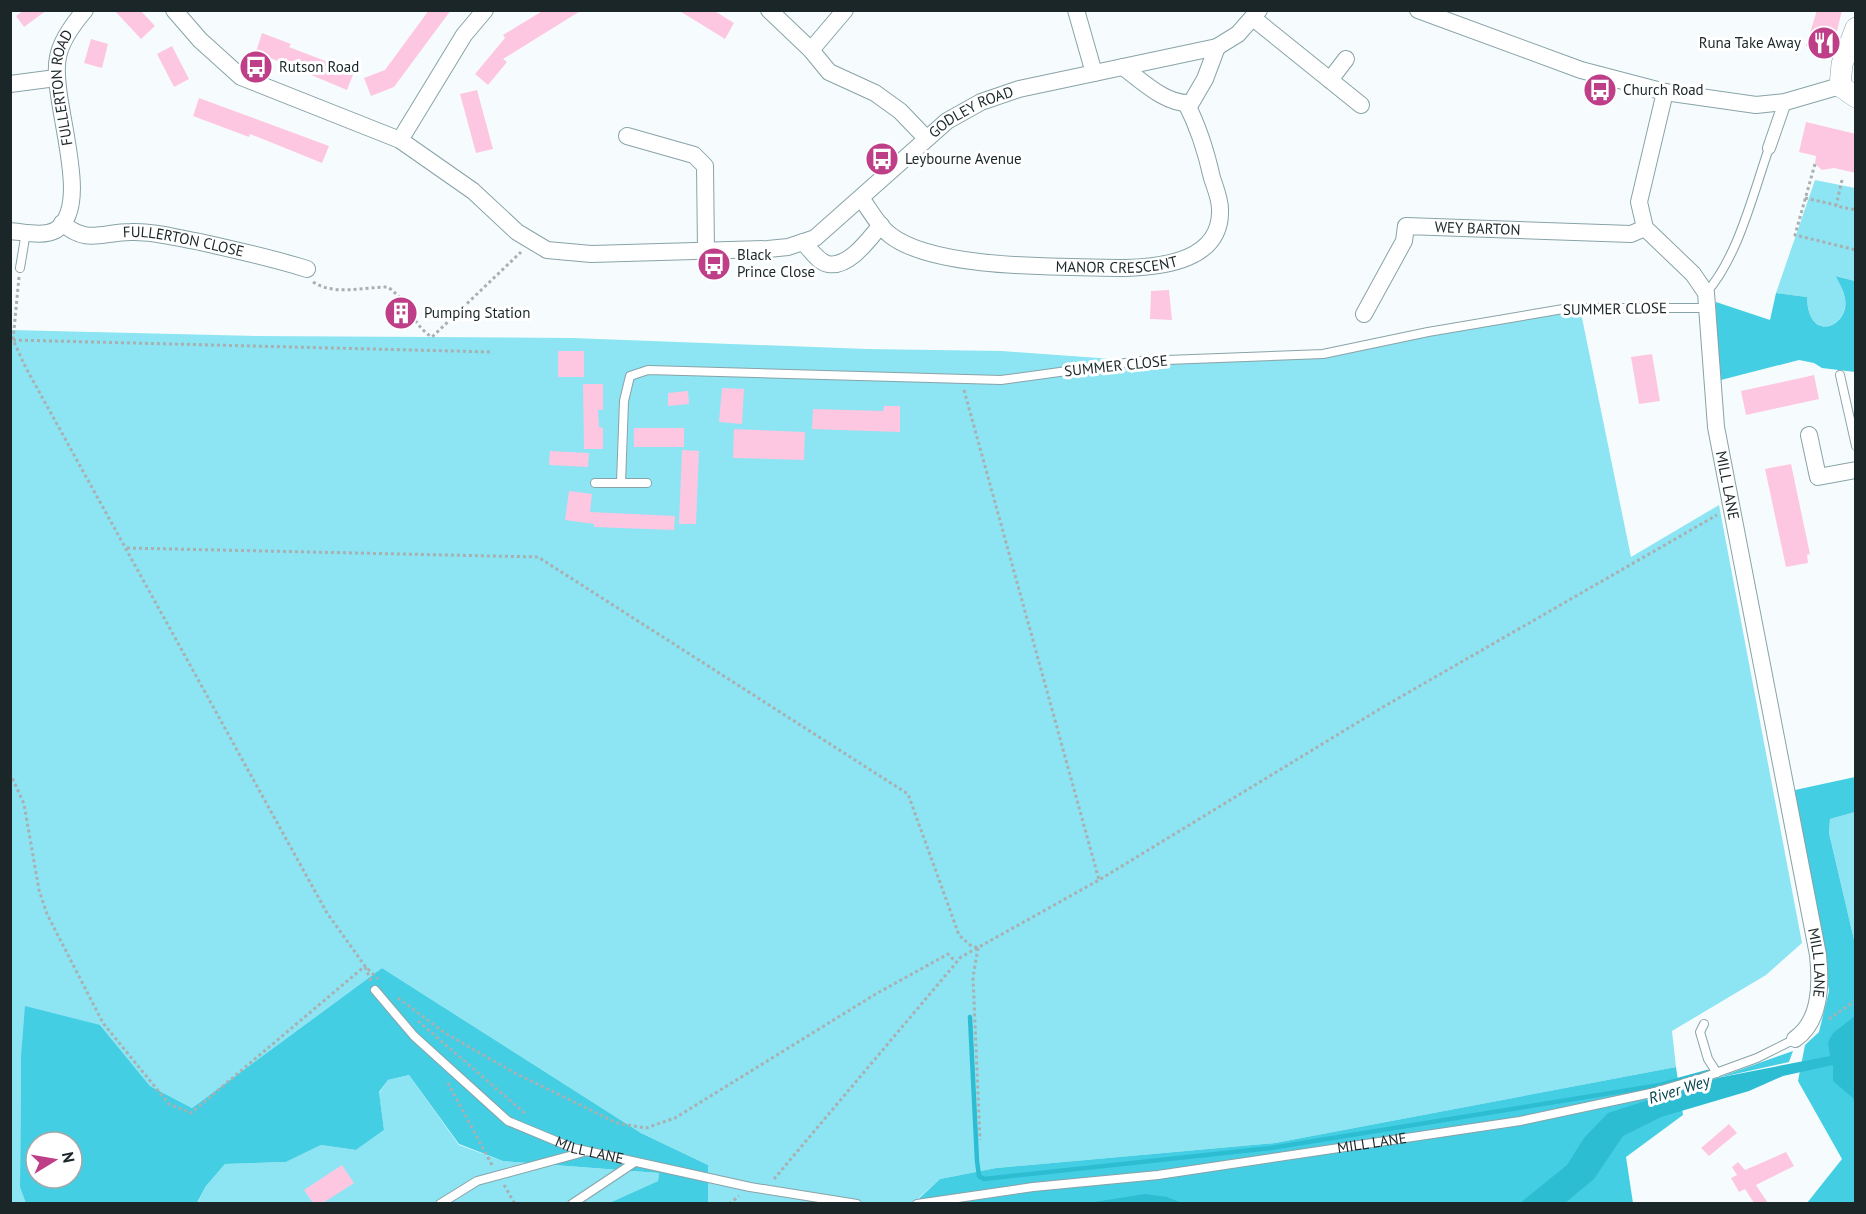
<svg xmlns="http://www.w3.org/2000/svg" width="1866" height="1214" font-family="'PT Sans',sans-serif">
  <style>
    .green { fill: #8de4f3 }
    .forest { fill: #44cee3; fill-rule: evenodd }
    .water { fill: #2cbdd3 }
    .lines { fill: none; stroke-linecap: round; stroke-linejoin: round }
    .stream { stroke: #2cbdd3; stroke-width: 4.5 }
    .building { fill: #fec7e1 }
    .service-casing { stroke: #88a3a8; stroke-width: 10 }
    .pedestrian-casing { stroke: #88a3a8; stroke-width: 14 }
    .minor-casing { stroke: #88a3a8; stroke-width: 18 }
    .tertiary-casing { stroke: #88a3a8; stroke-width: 22 }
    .path { stroke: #a8b0b2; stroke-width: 3; stroke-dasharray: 3 3; stroke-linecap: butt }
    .service { stroke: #fff; stroke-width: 8 }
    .pedestrian { stroke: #fff; stroke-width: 12 }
    .minor { stroke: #fff; stroke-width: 16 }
    .tertiary { stroke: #fff; stroke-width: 21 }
    .labels { text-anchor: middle; stroke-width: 6; stroke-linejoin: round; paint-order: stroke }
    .poi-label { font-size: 15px; fill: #1b2628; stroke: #fff; text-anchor: start }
    .street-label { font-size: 15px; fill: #1b2628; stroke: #fff }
    .water-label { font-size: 16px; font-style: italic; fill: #06454e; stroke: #fff }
  </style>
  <rect width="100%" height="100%" fill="#f6fcfd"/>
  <path class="green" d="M1815,180L1855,188V281L1837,276C1839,283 1844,292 1845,299C1849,327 1808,344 1807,297L1776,293Z
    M1580,308L1631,557L1719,505L1802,943L1766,975L1672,1031L1676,1067L1275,1143L996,1168L940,1179L913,1203H708V1165L641,1133L382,968L192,1108L150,1086L100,1025L21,1057L20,1187L28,1203L11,1204V330L256,336L572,338L867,349L1002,351L1140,361L1323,354Z
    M1855,812V944L1829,833L1830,819Z
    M409,1075L459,1145L503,1161L659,1173L658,1181L609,1203L197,1204L206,1186L225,1164L286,1162L321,1145L356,1150L384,1130L379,1093L388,1080Z"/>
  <path class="forest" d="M1836,276L1855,281V372L1822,368L1814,363L1799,360L1717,381L1716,302L1770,320L1776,293L1807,297C1808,345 1850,326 1845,299C1844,291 1839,283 1836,276Z
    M1855,777V812L1830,819L1829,833L1855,944V1203H1807L1842,1159L1798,1081L1805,1045L1819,1032L1829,991L1795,790Z
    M382,968L641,1133L708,1165V1203H609L658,1181L659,1173L503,1161L459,1144L409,1075L388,1080L379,1092L384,1130L356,1150L321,1145L286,1162L225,1164L206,1186L197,1203H26L20,1187L21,1057L25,1006L100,1025L150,1086L192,1108ZM36,1142H72V1178H36Z
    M1793,1051L1789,1062L1717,1078Z
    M1676,1067L1683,1115L1626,1157L1633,1203L913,1204L940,1179L996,1168L1275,1143Z"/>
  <path class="water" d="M1855,1016V1105L1853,1098L1833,1081V1065L1783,1076L1749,1091L1661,1117L1623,1136L1594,1179L1565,1203H1520L1567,1165L1584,1138L1608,1113L1717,1078L1830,1056L1828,1042L1833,1033Z
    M1145,1194L1167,1197L1182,1203H1088Z"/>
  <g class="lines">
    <path class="stream" d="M970,1017L977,1161L979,1176L984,1179L1271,1148L1660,1085L1708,1072"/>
  </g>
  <path class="building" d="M24,10H47L24,27L16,16Z
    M114,10H140L155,26L141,39Z
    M429,10H451L394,87L371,96L364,78L385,70Z
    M544,10H582L503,59L507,62L488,85L475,74L505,38L503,35Z
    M678,10H713L734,23L725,39Z
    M1817,10H1842L1835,40L1831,39L1829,51L1806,46Z
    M262,33L291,44L289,47L354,72L347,90L256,52Z
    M91,39L108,44L102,68L84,63Z
    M172,46L189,79L174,87L157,54Z
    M477,90L493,149L476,153L460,94Z
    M199,98L329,146L322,163L250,134L249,137L193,116Z
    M1806,122L1856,134V173L1834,168L1822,170L1815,164L1816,156L1799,152Z
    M1169,290L1172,320L1150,319L1151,291Z
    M558,351H584V377H558Z
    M1652,354L1660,401L1639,404L1631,357Z
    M1814,375L1819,399L1746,415L1741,391Z
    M583,384H603V410H598L599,427L603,428V449H584Z
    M722,388L744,389L742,424L719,422Z
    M688,391L689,404L668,406V393Z
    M884,406H900V432L812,429L813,409L883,411Z
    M634,428H684V447H634Z
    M734,429L805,432L804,460L733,458Z
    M682,450L699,451L696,524H679Z
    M550,451L589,453L588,467L549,465Z
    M1791,464L1810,554L1807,555L1808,563L1786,567L1765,469Z
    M569,491L592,494L590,512L675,516L674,530L594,527V524L565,520Z
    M1729,1124L1737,1133L1709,1156L1701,1148Z
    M1786,1152L1794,1166L1756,1185L1768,1203H1754L1745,1189L1739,1192L1731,1178L1737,1175L1732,1167L1738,1162L1745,1170Z
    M342,1165L354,1183L323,1203H313L304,1190Z"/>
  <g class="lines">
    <defs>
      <g id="service">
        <path d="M20,268L26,232"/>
        <path d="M1706,293C1738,257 1753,194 1769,148"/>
        <path d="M1840,375L1856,446"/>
        <path d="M595,483H647"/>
        <path d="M621,483L624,401L630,376L648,370L1001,380L1140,361L1323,354L1428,332L1569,308H1707"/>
        <path id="s1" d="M375,990L414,1036L508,1121L573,1148L750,1187L857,1204"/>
        <path d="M1704,1024L1700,1032L1708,1059L1717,1073"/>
        <path d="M440,1204L477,1181L584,1152"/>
        <path d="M572,1204L635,1162"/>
        <path id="s2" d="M917,1204L1033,1187L1158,1175L1520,1121L1651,1093L1702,1078L1757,1058L1795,1039"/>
      </g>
      <path id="pedestrian" d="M1769,148L1785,102"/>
      <g id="minor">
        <path id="s3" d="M174,10L200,40L241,77L400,140L473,191L517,232L547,250L591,254L768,249L788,247L815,238L947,121L981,102L1019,89L1217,47L1238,34L1259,10"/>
        <path d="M769,10L811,50L829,72L875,93L900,111L926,138"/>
        <path d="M1076,10L1094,73"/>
        <path d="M1418,10L1581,70L1665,92L1756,105L1785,102L1840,86"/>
        <path d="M1253,18L1361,105"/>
        <path d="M811,50L845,10"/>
        <path d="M1123,67C1142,81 1166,105 1191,103L1205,79L1217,47"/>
        <path d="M1330,80L1346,59"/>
        <path d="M10,84L56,78"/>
        <path id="s4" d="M1665,92L1639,202L1645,228L1693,274L1706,293L1716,427L1818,955C1821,984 1821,1021 1795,1039"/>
        <path d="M627,136L694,155L705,166L706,251"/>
        <path d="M400,140L464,35L485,10"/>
        <path id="s5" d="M861,198C870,210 878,226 890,235C936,271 1066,266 1125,268C1164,267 1222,260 1220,209C1220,199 1215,187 1212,178C1206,151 1199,128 1186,103"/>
        <path id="s6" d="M62,223C87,245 102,232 131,232C154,231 177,238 200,242C236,250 272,258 307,269"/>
        <path id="s7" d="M10,231C24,232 43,237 56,230C95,205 49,98 58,57C61,40 74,23 85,10"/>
        <path d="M803,242C810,249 818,262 828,264C849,268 869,239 881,225"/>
        <path id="s8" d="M1364,314L1404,241L1406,226L1631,234L1645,228"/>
        <path d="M1809,435L1818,477L1856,470"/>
      </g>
      <path id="tertiary" d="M1856,28L1842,64L1840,86L1856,97"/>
    </defs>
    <use href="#service" class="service-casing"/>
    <use href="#pedestrian" class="pedestrian-casing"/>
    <use href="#minor" class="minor-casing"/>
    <use href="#tertiary" class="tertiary-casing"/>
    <path class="path" d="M1815,164L1795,235L1856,250
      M1842,180L1836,206L1856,210
      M1805,198L1836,205
      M19,277L13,340L26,368L327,913L365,966L378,979
      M313,282C335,296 362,287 388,287C410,303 413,326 432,337L521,252
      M13,340L492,352
      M964,390L1099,880
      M127,548L538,557L908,794L959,935L970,945L978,948
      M10,773L24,804L39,890L47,914L103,1023L169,1104L191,1113L365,966
      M978,948L973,977L980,1140
      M365,967L371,981
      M398,998L445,1033L513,1072L617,1123L646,1128L675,1118L874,995L948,954L956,962
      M1829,1019L1856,1000
      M418,1021L527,1115
      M448,1083L493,1167
      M774,1179L961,957L1099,880L1383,707L1717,515
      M504,1185L515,1204
      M729,1204L739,1196"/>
    <use href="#service" class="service"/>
    <use href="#pedestrian" class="pedestrian"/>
    <use href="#minor" class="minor"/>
    <use href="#tertiary" class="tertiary"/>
  </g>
  <defs>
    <symbol id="restaurant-disc" viewBox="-11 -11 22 22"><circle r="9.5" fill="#be3e88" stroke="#fff"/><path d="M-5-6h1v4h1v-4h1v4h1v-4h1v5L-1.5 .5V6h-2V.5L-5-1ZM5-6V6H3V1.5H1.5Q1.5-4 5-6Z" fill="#fff"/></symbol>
    <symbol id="bus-disc" viewBox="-11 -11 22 22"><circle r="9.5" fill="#be3e88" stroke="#fff"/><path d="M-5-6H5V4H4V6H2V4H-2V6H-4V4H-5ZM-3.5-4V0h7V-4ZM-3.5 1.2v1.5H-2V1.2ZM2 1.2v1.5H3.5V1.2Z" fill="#fff"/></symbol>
    <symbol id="building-disc" viewBox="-11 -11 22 22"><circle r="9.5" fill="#be3e88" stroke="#fff"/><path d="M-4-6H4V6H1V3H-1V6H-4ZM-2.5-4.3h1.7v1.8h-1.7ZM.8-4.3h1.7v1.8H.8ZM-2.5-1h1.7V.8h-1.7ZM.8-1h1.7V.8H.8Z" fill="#fff"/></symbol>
  </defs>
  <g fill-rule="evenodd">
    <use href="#restaurant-disc" x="1805" y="24" width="38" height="38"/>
    <use href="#bus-disc" x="237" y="48" width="38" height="38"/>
    <use href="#bus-disc" x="1581" y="71" width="38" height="38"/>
    <use href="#bus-disc" x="863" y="140" width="38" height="38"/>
    <use href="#bus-disc" x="695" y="245" width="38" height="38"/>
    <use href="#building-disc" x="382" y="294" width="38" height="38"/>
  </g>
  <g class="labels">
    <g class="poi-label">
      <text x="1801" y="48" text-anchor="end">Runa Take Away</text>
      <text x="279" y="72">Rutson Road</text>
      <text x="1623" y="95">Church Road</text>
      <text x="905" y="164">Leybourne Avenue</text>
      <text x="737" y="260">Black<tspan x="737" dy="17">Prince Close</tspan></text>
      <text x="424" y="318">Pumping Station</text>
    </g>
    <g class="street-label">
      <text dy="5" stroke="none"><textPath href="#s7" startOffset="195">FULLERTON ROAD</textPath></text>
      <text dy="5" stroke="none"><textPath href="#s3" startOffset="922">GODLEY ROAD</textPath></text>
      <text dy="5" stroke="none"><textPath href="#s8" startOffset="170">WEY BARTON</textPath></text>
      <text dy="5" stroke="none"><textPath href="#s6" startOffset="126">FULLERTON CLOSE</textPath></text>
      <text dy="5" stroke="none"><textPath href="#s5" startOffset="279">MANOR CRESCENT</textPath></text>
      <text transform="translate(1615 309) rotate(-1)" y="5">SUMMER CLOSE</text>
      <text transform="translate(1116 366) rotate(-6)" y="5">SUMMER CLOSE</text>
      <text dy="5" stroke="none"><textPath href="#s4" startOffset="423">MILL LANE</textPath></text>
      <text dy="5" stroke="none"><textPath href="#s4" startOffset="909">MILL LANE</textPath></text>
      <text dy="5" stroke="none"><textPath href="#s2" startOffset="459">MILL LANE</textPath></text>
      <text dy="5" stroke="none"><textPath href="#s1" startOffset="274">MILL LANE</textPath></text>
    </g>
    <g class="water-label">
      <text transform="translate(1679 1089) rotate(-17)" y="6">River Wey</text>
    </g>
  </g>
  <rect width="1866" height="1214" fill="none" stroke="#1b2628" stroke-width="24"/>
  <g transform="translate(54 1160) rotate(79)"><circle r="28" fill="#ffffff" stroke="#a4a8a9" stroke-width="1.5"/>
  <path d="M0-4.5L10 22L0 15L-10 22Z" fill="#be3e88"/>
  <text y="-9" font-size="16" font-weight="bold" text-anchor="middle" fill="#1b2628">N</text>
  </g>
</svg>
